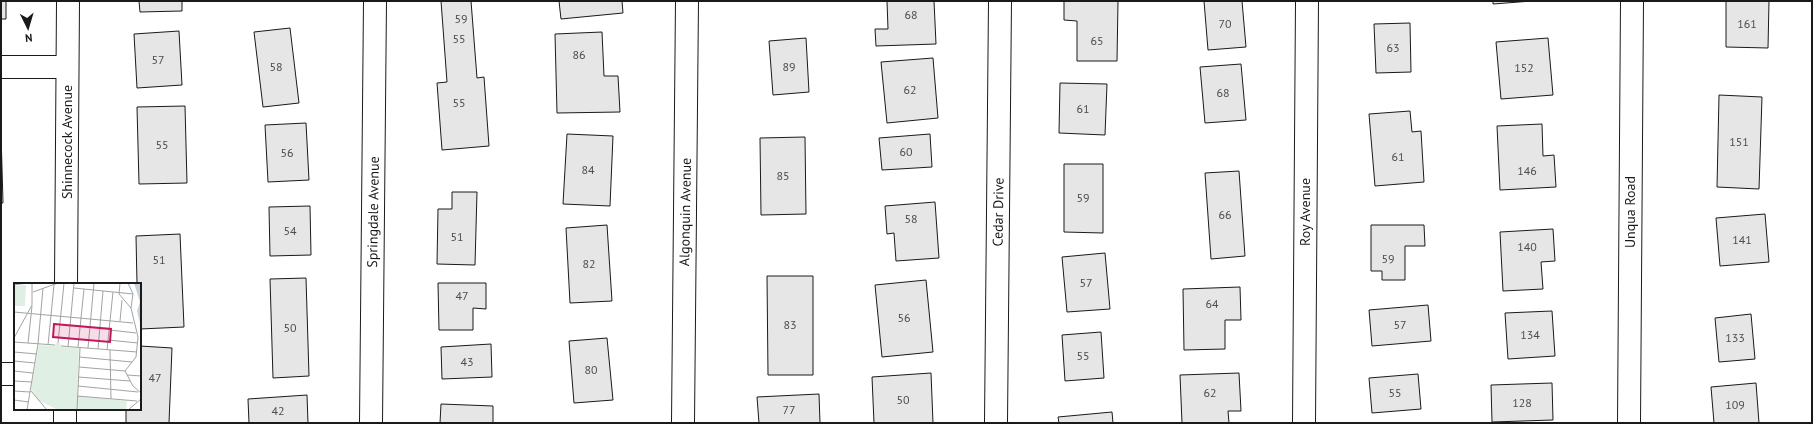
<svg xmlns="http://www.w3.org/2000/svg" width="1813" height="424" font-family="'PT Sans',sans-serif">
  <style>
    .building { fill: #e6e6e6; stroke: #1a1a1a }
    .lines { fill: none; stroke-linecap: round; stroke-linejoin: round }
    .minor-casing { stroke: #1a1a1a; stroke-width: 24 }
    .tertiary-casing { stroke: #1a1a1a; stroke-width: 24 }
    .minor { stroke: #fff; stroke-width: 22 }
    .tertiary { stroke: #fff; stroke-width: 22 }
    .labels { text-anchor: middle; stroke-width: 3; stroke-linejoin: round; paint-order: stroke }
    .number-label { font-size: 12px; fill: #4d4d4d }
    .street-label { font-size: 14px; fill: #1a1a1a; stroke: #fff }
    .inset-road { fill: none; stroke: #a3a3a3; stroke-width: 1 }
    .view { fill: #c2185b; fill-opacity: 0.15; stroke: #c2185b; stroke-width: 2 }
    .inset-edge { fill: none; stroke: #1a1a1a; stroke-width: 2 }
  </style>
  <rect width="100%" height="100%" fill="#fff"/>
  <path class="building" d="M1,1H6V19H1Z
    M139,1H182V11L140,12Z
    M441,1H471L477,78L484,77L489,146L442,150L437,83L447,82Z
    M559,1H622L623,13L561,19Z
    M887,1H934L936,44L876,46L875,29H888Z
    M1064,1H1118L1117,61H1077V21L1064,20Z
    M1204,1H1242L1246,47L1208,50Z
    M1493,1H1532L1493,4Z
    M1726,1H1769L1768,48L1726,47Z
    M1410,23L1411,72L1376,73L1374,24Z
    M290,28L299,103L263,107L254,32Z
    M179,31L182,85L137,88L134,34Z
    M602,32L604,76H618L620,112L557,113L555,34Z
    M806,38L809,92L773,95L769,41Z
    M1548,38L1553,95L1501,99L1496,42Z
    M933,58L938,118L887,123L881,62Z
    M1241,64L1246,120L1205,123L1200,67Z
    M1060,83L1107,84L1105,135L1059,133Z
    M1719,95L1762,97L1759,189L1717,187Z
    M185,106L187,183L139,184L137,107Z
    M1410,111L1412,132L1421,131L1424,182L1375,186L1369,114Z
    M306,123L309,180L268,182L265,125Z
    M1542,124L1543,156L1554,155L1556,187L1500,190L1497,126Z
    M1,133L3,203H1Z
    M567,134L613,136L610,206L563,204Z
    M930,134L932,167L882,170L879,138Z
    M805,137L806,214L761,215L760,138Z
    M1064,164H1103V233L1064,232Z
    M1239,171L1245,256L1211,259L1205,173Z
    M452,192H477L475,265L437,264L438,209H452Z
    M935,202L939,258L896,261L894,233L887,234L885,206Z
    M310,206L311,255L270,256L269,207Z
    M1765,214L1769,262L1720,266L1716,218Z
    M607,225L612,301L570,303L566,228Z
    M1371,225H1424L1425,246H1405V280H1382V271H1371Z
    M1553,229L1555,261L1541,262L1543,289L1503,291L1500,232Z
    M180,234L184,327L140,329V284H137L136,236Z
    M1105,253L1110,309L1067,312L1062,257Z
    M767,276H813V375H768Z
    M306,278L309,376L273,378L270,279Z
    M926,280L933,352L882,357L875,285Z
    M438,283H486V309L473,308V330H439Z
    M1240,287L1241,320H1225V349L1184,350L1183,289Z
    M1428,305L1431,341L1372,346L1369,310Z
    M1552,311L1555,356L1508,359L1505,313Z
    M1751,314L1755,359L1719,362L1715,318Z
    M1101,332L1104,378L1065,381L1062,335Z
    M607,338L613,400L574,403L569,341Z
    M491,344L492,377L442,379L441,347Z
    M140,346L172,348L169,423H126V409H140Z
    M931,373L933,423H874L872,377Z
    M1239,373L1241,411H1228L1229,423H1182L1180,375Z
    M1418,374L1421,409L1372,413L1369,378Z
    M1552,383L1553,420L1492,422L1491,385Z
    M1756,383L1759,423H1714L1711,387Z
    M819,394L820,423H759L757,397Z
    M307,395L308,423H249L248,399Z
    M441,404L493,406V423H440Z
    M1112,412L1113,423H1059L1058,417Z"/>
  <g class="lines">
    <defs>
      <path id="minor" d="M1,67H67
        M66,284L68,1
        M1,374H15
        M65,423V409
        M371,423L375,1
        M683,423L687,1
        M996,423L1000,1
        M1304,423L1307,1"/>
      <path id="tertiary" d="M1629,423L1632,1"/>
    </defs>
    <use href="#minor" class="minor-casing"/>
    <use href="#tertiary" class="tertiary-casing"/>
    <use href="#minor" class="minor"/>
    <use href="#tertiary" class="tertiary"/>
  </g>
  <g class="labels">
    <g class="number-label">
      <text x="911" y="19">68</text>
      <text x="461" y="23">59</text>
      <text x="1225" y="28">70</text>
      <text x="1747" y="28">161</text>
      <text x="459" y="43">55</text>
      <text x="1097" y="45">65</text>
      <text x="1393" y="52">63</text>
      <text x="579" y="59">86</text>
      <text x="158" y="64">57</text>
      <text x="276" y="71">58</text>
      <text x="789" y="71">89</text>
      <text x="1524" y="72">152</text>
      <text x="910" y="94">62</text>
      <text x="1223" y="97">68</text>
      <text x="459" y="107">55</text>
      <text x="1083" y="113">61</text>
      <text x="1739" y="146">151</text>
      <text x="162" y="149">55</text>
      <text x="906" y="156">60</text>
      <text x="287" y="157">56</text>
      <text x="1398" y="161">61</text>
      <text x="588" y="174">84</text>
      <text x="1527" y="175">146</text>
      <text x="783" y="180">85</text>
      <text x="1083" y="202">59</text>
      <text x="1225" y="219">66</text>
      <text x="911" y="223">58</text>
      <text x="290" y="235">54</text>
      <text x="457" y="241">51</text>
      <text x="1742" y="244">141</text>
      <text x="1527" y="251">140</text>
      <text x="1388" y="263">59</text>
      <text x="159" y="264">51</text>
      <text x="589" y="268">82</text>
      <text x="1086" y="287">57</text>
      <text x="462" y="300">47</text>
      <text x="1212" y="308">64</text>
      <text x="904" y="322">56</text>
      <text x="790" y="329">83</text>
      <text x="1400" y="329">57</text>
      <text x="290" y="332">50</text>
      <text x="1530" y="339">134</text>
      <text x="1735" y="342">133</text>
      <text x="1083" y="360">55</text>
      <text x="467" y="366">43</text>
      <text x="591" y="374">80</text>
      <text x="155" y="382">47</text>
      <text x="1210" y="397">62</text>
      <text x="1395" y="397">55</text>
      <text x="903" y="404">50</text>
      <text x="1522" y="407">128</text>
      <text x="1735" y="409">109</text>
      <text x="789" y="414">77</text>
      <text x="278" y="415">42</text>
    </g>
    <g class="street-label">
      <text transform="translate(67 142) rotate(-90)" y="5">Shinnecock Avenue</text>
      <text transform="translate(373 212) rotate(-89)" y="5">Springdale Avenue</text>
      <text transform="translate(685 212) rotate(-89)" y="5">Algonquin Avenue</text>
      <text transform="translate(998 212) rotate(-89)" y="5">Cedar Drive</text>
      <text transform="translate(1305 212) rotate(-90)" y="5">Roy Avenue</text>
      <text transform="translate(1630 212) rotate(-90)" y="5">Unqua Road</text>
    </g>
  </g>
  <g transform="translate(14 283)">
    <rect width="127" height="127" fill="#fff"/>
    <path d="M12,2L11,23H0V3ZM42,60H46L47,64L65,65L63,113L113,118L112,127H44L24,117L17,106L25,62L41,63Z" fill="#e0efe3"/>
    <path d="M120,0H125L127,4V44L123,28L126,19Z" fill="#c6d2dc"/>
    <path class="inset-road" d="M106,0L105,11L117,25L124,54L122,74L111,88L119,103L127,110M114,0L119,11L117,25M0,2L13,0M60,5L119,11M19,9L44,0M0,29L119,40M106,38L108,17M96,47L122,50M0,55L18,22V0M94,57L124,60M0,59L41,62M14,60L18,23M44,60L50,0M34,62L40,2M47,63L123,69M54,64L60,0M64,64L70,6M74,65L80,0M84,66L89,8M93,67L99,9M96,67L97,116M0,69L23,71M65,74L118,79M0,78L21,80M65,84L111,88M0,88L19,90M113,92L127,93M64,94L116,98M0,98L18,99M64,103L124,109M0,108L16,109M17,108L33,127M63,113L123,118M0,117L15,119M13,127L24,61L29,5M63,127L66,65M114,127L127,116"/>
    <path class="view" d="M40,41L97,46L96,59L39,54Z"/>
    <rect width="127" height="127" class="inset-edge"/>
  </g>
  <rect width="1813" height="424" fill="none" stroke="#1a1a1a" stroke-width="4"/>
  <g transform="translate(28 28) rotate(175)" stroke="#ffffff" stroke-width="3" paint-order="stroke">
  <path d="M0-3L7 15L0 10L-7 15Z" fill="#1a1a1a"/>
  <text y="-6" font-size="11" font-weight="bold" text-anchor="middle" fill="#1a1a1a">N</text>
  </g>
</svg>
